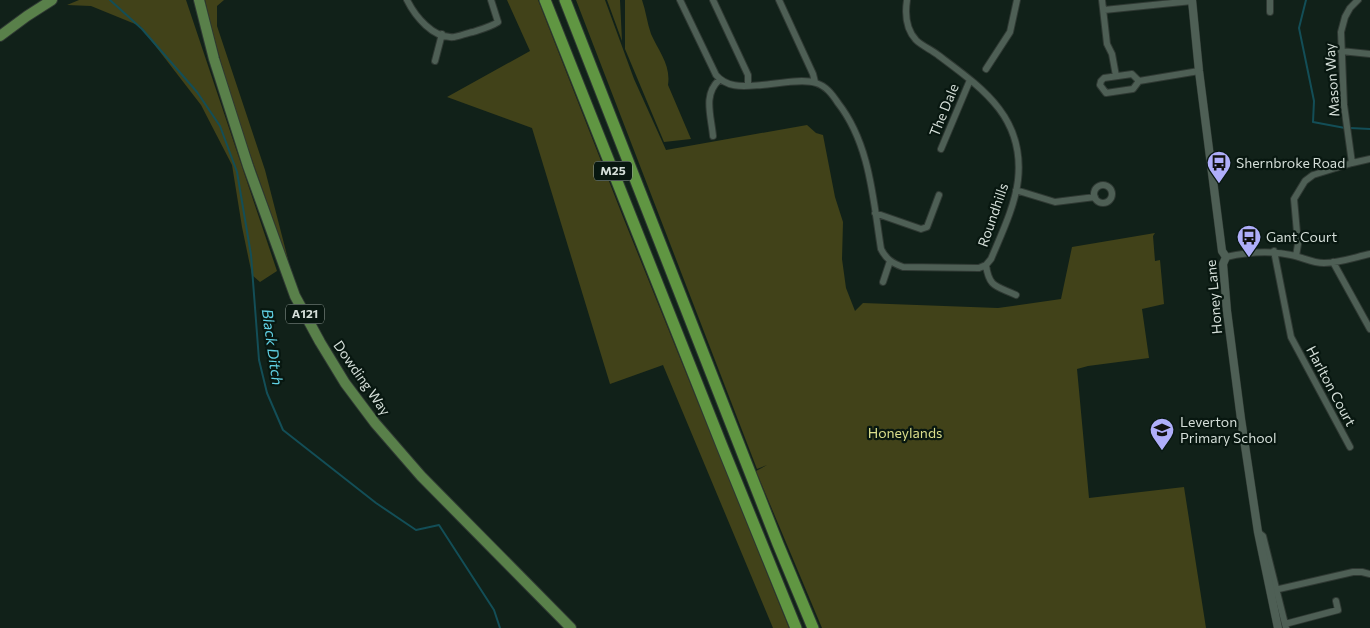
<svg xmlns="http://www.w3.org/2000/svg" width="1370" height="628" font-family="Commissioner,sans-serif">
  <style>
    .green { fill: #414219 }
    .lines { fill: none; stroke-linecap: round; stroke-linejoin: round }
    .stream { stroke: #134e57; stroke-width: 2 }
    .minor-casing { stroke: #2f3933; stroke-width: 8 }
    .tertiary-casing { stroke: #2f3933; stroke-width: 9 }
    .primary-casing { stroke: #2f3933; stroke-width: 12 }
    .motorway-casing { stroke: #2f3933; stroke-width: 13 }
    .minor { stroke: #4e5f55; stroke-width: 6 }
    .tertiary { stroke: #4e5f55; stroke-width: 8 }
    .primary { stroke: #59804a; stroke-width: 10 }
    .motorway { stroke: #609642; stroke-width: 11 }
    .labels { text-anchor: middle; stroke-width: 4.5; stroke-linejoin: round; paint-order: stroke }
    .shield { fill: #081710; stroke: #97a29c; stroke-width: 1 }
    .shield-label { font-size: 12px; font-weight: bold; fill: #d4ded8 }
    .street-label { font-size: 14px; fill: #d4ded8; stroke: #081710 }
    .poi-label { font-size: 14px; fill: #d4ded8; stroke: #081710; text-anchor: start }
    .park-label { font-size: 14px; fill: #dade8b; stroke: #081710 }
    .water-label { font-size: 15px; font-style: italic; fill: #60d0e3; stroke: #081710 }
  </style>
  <rect width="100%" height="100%" fill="#112119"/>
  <path class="green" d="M79,0H186L277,271L260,282L252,275L242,227L232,165L201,105L140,26L91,6L67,5Z
    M205,0H224L217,6V26L265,170L289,263C258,177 225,89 205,0Z
    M507,0H538L623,217L789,628H773L663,365L610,384L532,128L447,97L530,51Z
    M576,0H605L634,79L666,150L807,125L816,133L823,135L835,197L843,222L842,259L846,288L855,311L863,303L998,308L1061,299L1072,247L1155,233L1153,236L1155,261L1160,260L1164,304L1142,309L1149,358L1088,366L1077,369L1089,498L1184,487L1206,628H822L756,471L767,465L757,469Z
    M607,0H620L622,41Z
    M625,0H642C646,11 647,23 651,34C659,52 671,65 668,85L691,139L664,142L625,49Z"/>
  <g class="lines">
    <path class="stream" d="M110,0L142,29L197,92L220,126L237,172L251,255L259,360L267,393L283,430L376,503L416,530L439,525L494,610L500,628
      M1306,0L1299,28L1314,101L1313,122L1345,128
      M1350,128L1370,129"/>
    <defs>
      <path id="minor" d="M407,0C415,16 433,39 454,37C460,36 467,33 473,32C482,29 490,27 498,22L491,0
        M680,0L716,75C728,89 745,86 762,85C776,84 803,78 816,83C826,86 832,94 838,103C870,144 873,199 881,249C886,259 892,263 903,267L979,268L986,265L991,259C1001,235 1015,206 1018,180C1025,117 982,88 938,55C932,50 922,46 916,40C906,29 905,13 907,0
        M713,0L748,75V86
        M779,0L813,74L815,82
        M1102,0L1107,44L1112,54L1116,76
        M1270,0V12
        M1104,10L1192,1
        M1341,51L1370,54
        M435,61L442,34
        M986,69L1010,32L1017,0
        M1139,81L1132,74L1104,78L1101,81L1100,85L1106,93L1133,89L1139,81L1199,71
        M713,136C711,115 703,95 719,80
        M941,149L970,80
        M1352,163L1370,159
        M1094 194a9 9 0 1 1 18 0a9 9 0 1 1-18 0Z
        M1016,190L1055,202L1095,197
        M875,213L921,229L927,227L939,195
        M1274,251L1291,337L1350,447
        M1296,256L1298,244L1294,199L1305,181L1313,175L1352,163L1344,105L1341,32L1345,17L1350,8L1358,0
        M1226,257C1248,252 1268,250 1291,255C1302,257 1312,263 1324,263C1339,263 1356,257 1370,254
        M1333,262L1370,329
        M986,265C989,288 997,286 1016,295
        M883,282L890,261
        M1258,532L1263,536L1286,628
        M1270,591L1353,572H1362L1370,574
        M1285,624L1338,610L1336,601"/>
      <path id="tertiary" d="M1192,0L1199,71L1222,251L1226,257L1223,264L1227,311L1241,419L1258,532L1278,628"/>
      <path id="primary" d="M199,0L214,59L248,166L295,296L320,342L345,383L375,423L421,476L571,628
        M0,36L27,16L52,0"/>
      <path id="motorway" d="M545,0L722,446L796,628
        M565,0L778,544L813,628"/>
    </defs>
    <use href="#minor" class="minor-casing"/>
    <use href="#tertiary" class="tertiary-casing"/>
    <use href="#primary" class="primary-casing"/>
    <use href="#motorway" class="motorway-casing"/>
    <use href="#minor" class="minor"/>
    <use href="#tertiary" class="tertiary"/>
    <use href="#primary" class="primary"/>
    <use href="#motorway" class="motorway"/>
  </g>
  <defs>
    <symbol id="bus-pin" viewBox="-11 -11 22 30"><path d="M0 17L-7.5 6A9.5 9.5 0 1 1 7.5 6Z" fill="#afaefa" stroke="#081710"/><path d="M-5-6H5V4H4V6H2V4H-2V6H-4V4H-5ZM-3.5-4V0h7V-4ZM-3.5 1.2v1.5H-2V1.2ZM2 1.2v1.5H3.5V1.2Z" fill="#111"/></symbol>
    <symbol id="school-pin" viewBox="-11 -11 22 30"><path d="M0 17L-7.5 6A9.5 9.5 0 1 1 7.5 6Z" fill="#afaefa" stroke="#081710"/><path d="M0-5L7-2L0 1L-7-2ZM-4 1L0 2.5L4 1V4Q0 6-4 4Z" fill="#111"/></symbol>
  </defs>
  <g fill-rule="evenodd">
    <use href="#bus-pin" x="1205" y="149" width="28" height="38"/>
    <use href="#bus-pin" x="1235" y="223" width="28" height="38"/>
    <use href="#school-pin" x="1148" y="416" width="28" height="38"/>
  </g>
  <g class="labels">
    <g class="shield">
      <rect x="594" y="161.5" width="38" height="19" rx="4"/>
      <rect x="286" y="304.5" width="38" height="19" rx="4"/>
    </g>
    <g class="shield-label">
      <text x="613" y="175">M25</text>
      <text x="305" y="318">A121</text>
    </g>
    <g class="street-label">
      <text transform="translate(1332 80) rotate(-94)" y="5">Mason Way</text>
      <text transform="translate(944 110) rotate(-68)" y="5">The Dale</text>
      <text transform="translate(993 215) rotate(-71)" y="5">Roundhills</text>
      <text transform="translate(1214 297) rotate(-95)" y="5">Honey Lane</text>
      <text transform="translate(362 378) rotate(55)" y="5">Dowding Way</text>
      <text transform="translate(1331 386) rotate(62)" y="5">Harlton Court</text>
    </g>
    <g class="poi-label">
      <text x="1236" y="168">Shernbroke Road</text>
      <text x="1266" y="242">Gant Court</text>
      <text x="1180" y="427">Leverton<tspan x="1180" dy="16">Primary School</tspan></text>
    </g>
    <g class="park-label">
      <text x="905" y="438">Honeylands</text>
    </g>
    <g class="water-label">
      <text transform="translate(272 347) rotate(82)" y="5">Black Ditch</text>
    </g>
  </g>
</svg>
